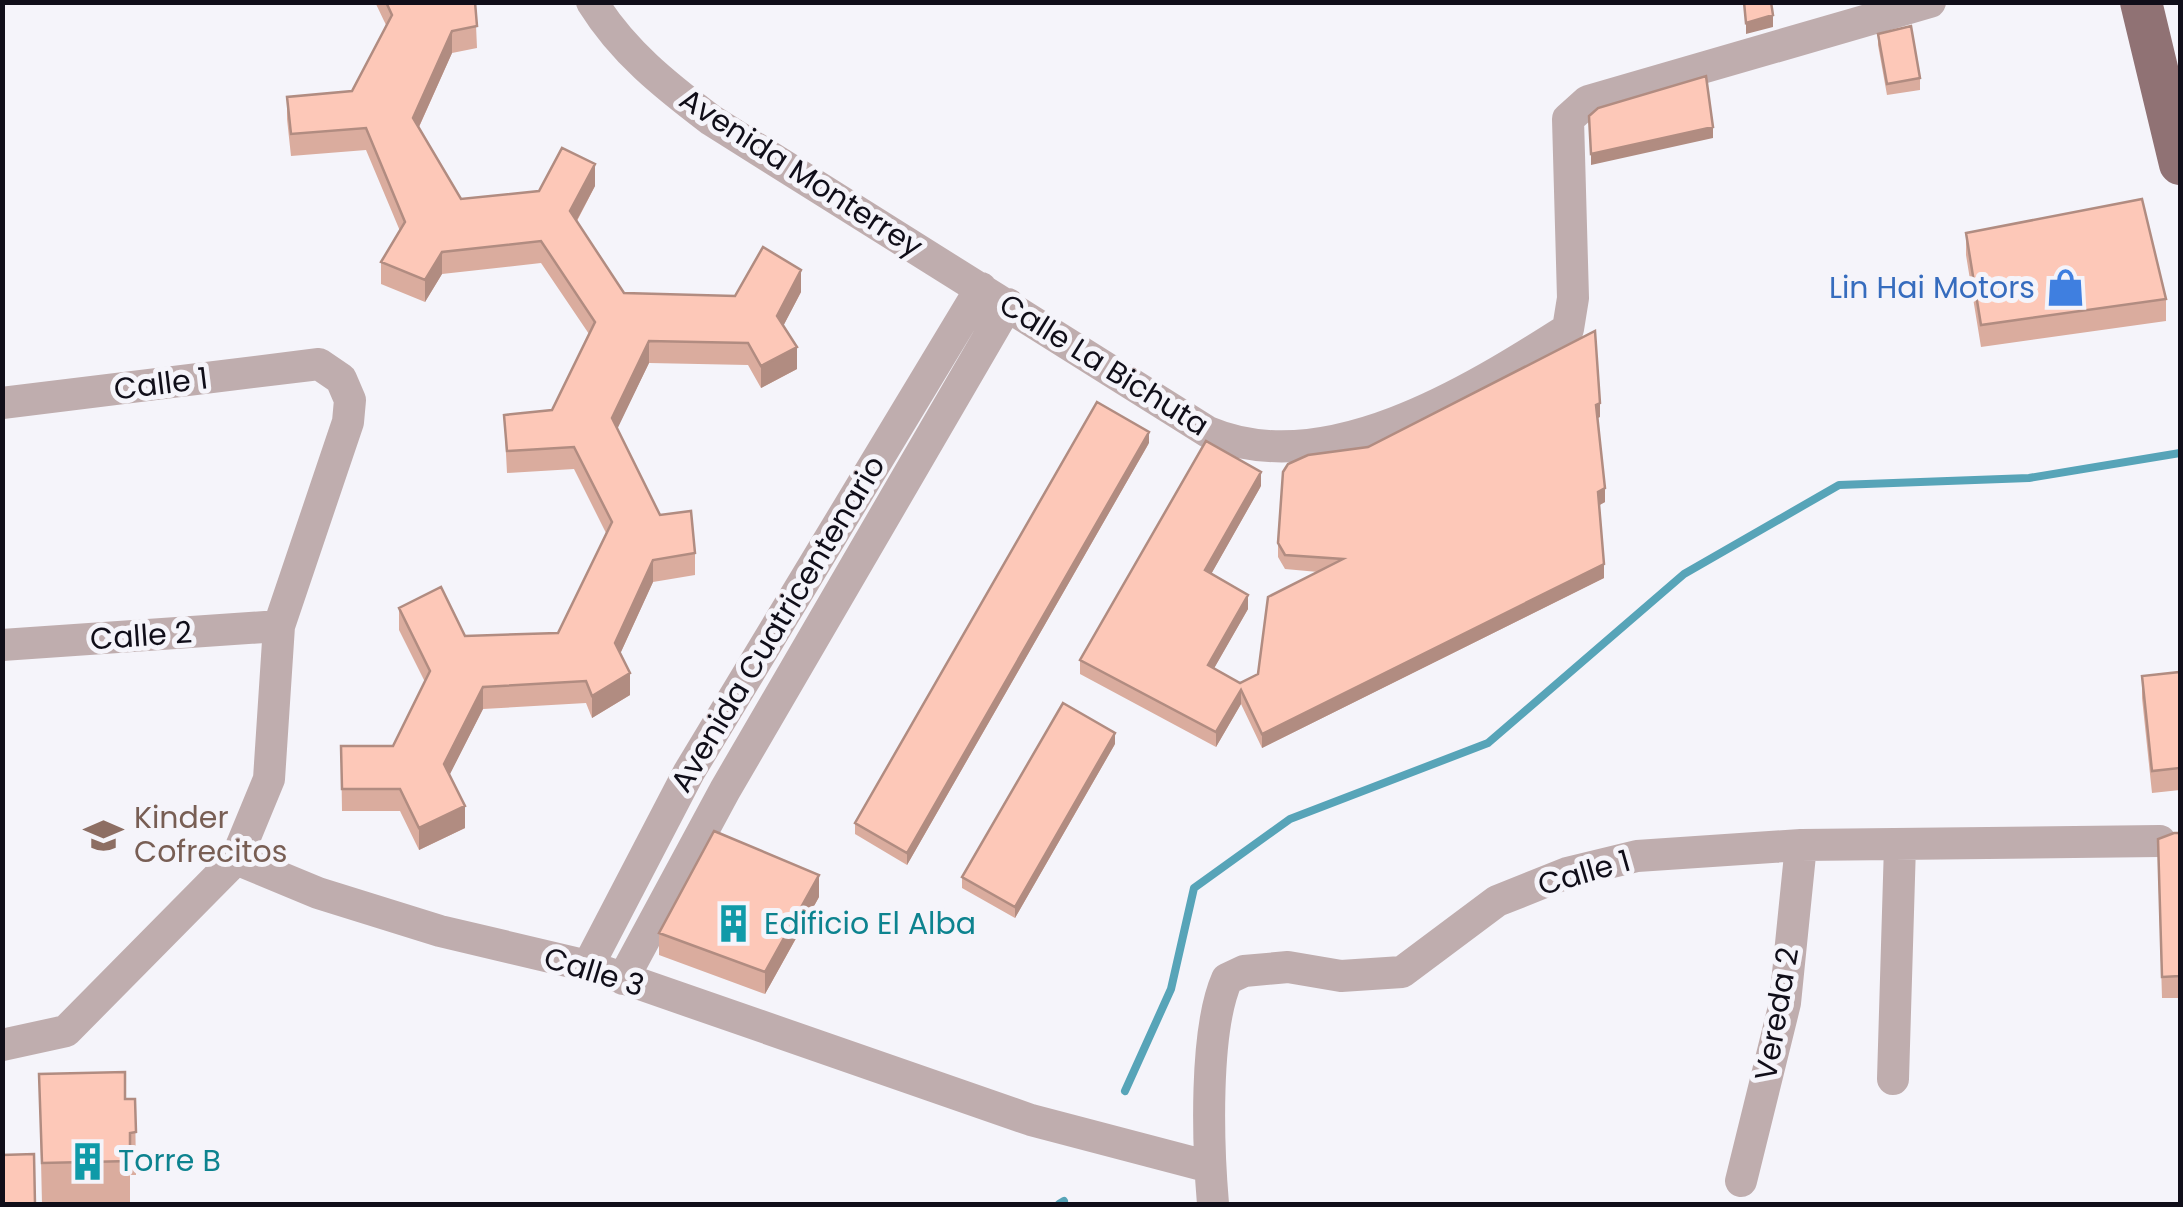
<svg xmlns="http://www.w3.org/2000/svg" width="2183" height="1207" font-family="Poppins,sans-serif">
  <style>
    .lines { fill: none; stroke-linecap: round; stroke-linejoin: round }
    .stream { stroke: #57a4b8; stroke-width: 8 }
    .minor { stroke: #bfadae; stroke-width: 32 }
    .major { stroke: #907274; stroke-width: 42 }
    .wall { fill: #daac9e }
    .shaded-wall { fill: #b18c81 }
    .building { fill: #fdc8b8; stroke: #b18c81; stroke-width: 2.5 }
    .labels { text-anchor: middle; stroke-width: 10; stroke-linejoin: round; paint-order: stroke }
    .street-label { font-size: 30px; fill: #100e19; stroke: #f5f4fa }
    .shop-label { font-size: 30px; fill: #366cbe; stroke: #f5f4fa; text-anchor: end }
    .education-label { font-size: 30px; fill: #785e54; stroke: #f5f4fa; text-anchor: start }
    .culture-label { font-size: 30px; fill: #0d838f; stroke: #f5f4fa; text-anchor: start }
  </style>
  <rect width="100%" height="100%" fill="#f5f4fa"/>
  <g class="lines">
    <path class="stream" d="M1125,1091L1171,989L1194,888L1290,819L1488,743L1684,574L1839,485L2029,478L2180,453
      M1059,1204L1064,1201"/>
    <path class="minor" d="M592,2C623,52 665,85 711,120L1208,432C1325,482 1471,391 1568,329L1573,298L1568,119L1588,101L1930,2
      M2,403L319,364L341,379L350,400L348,422L279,626L269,779L236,859L66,1031L2,1045
      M2,645L279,626
      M236,859L318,893L440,931L588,966L1031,1120L1210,1167
      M588,966L689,772L981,288
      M623,979L725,790L1008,304
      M1893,1079L1900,845
      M1741,1181L1785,1003L1801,845
      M1213,1204C1208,1146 1204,1031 1227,979L1244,971L1288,967L1341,976L1402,972L1497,901L1567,873L1637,856L1801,845L2160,841"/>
    <path class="major" d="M2141,2L2180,164"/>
  </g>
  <path class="wall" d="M375,2H475L477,48L452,53L419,127L461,199L595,186L577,221L624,293L735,296L801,292L783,326L797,369L761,388L748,365L649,363L617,428L660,515L695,553V575L653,582L620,654L630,695L592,718L586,703L483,709L449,775L465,828L419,850L400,811H342L341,746H393L425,682L399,630V608L465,636L558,633L606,533L574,469L507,473L504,415L552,410L589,334L541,263L442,274L425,302L381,284V262L400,231L366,150L291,156L287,119V97L352,91L386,25Z
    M1878,34L1920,78V90L1887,95L1878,45Z
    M1966,233L2166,299V321L1981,347L1966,255Z
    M1600,417L1598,418L1605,502L1599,505L1604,578L1262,748L1241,704L1216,747L1080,674V660L1261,486L1211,574L1248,609L1214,668L1240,683L1258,674L1318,572L1285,569L1278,557V543Z
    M1149,443L907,865L855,834V823Z
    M2180,672V790L2152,793L2142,698V676Z
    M1115,744L1015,918L962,888V877Z
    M2180,833V998H2162L2158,861Z
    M819,897L765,994L659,955V933Z
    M39,1074L125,1099H135L136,1175H130V1203L42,1204Z"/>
  <path class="shaded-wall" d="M1773,15V27L1746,34V23Z
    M452,31V53L413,140V118Z
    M1713,127V138L1591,165V154Z
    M595,164V186L570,233V211Z
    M442,252V274L425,302V280Z
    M801,270V292L777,338V316Z
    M649,341V363L612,440V418Z
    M797,347V369L761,388V366Z
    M1600,403V417L1596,419V405Z
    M1149,432V443L907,865V853Z
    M1261,472V486L1205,585V570Z
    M1605,488V502L1598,506V492Z
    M653,560V582L615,665V643Z
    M1604,564V578L1262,748V734Z
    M1248,595V609L1208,679V665Z
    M630,673V695L592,718V696Z
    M483,687V709L444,786V764Z
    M1241,690V704L1216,747V732Z
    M1115,733V744L1015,918V907Z
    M465,806V828L419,850V828Z
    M819,875V897L765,994V972Z"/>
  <path class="building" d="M386,2H475L477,26L452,31L413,118L461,199L539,191L562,148L595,164L570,211L624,293L735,296L763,247L801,270L777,316L797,347L761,366L748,343L649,341L612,418L660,515L691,511L695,553L653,560L615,643L630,673L592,696L586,681L483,687L444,764L465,806L419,828L400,789H342L341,746H393L430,671L399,608L441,587L465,636L558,633L612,522L574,447L507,451L504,415L552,410L595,322L541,241L442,252L425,280L381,262L405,222L366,128L291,134L287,97L352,91L392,15Z
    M1744,2H1771L1773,15L1746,23Z
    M1911,26L1920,78L1887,84L1878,34Z
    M1706,76L1713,127L1591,154L1589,116L1598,108Z
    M2142,199L2166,299L1981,325L1966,233Z
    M1595,331L1600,403L1596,405L1605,488L1598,492L1604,564L1262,734L1241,690L1216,732L1080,660L1206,441L1261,472L1205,570L1248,595L1208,665L1240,683L1258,674L1268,597L1343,559L1285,555L1278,543L1283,472L1288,464L1308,455L1368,447Z
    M1097,402L1149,432L907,853L855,823Z
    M2180,672V768L2152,771L2142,676Z
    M1063,703L1115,733L1015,907L962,877Z
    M714,831L819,875L765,972L659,933Z
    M2174,833H2180V976L2162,977L2158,839Z
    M125,1072V1099H135L136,1132L130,1133V1161L42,1163L39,1074Z
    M34,1154L35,1204H2V1155Z"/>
  <defs>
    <symbol id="shop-bare" viewBox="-9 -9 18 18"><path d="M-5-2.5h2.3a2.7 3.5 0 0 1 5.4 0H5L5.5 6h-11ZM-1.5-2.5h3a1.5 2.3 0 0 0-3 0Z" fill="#3f7fe0" stroke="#f5f4fa" stroke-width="2.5" paint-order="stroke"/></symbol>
    <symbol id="school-bare" viewBox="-9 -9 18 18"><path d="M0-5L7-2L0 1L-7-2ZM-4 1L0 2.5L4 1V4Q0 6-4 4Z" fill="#8d6e63" stroke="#f5f4fa" stroke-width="2.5" paint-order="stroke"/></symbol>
    <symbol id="building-bare" viewBox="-9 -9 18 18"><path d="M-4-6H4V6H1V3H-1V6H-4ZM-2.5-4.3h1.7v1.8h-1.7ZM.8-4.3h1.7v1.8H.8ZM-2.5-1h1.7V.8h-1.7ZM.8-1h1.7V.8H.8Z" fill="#0f9aa8" stroke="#f5f4fa" stroke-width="2.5" paint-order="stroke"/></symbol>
  </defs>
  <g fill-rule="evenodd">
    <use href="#shop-bare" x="2038" y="260" width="55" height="55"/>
    <use href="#school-bare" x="76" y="808" width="55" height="55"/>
    <use href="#building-bare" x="706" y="896" width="55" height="55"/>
    <use href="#building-bare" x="60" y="1134" width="55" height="55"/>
  </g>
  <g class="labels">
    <g class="street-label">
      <text transform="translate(801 173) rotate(33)" y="10">Avenida Monterrey</text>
      <text transform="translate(1104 365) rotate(32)" y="10">Calle La Bichuta</text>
      <text transform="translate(161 384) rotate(-7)" y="10">Calle 1</text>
      <text transform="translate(778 624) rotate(-59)" y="10">Avenida Cuatricentenario</text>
      <text transform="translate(141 636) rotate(-4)" y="10">Calle 2</text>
      <text transform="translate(1584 873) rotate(-16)" y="10">Calle 1</text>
      <text transform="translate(594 972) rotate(17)" y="10">Calle 3</text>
      <text transform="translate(1777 1014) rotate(-80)" y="10">Vereda 2</text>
    </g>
    <g class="shop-label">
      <text x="2035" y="298">Lin Hai Motors</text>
    </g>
    <g class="education-label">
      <text x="134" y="828">Kinder<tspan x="134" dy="34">Cofrecitos</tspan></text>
    </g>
    <g class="culture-label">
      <text x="764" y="934">Edificio El Alba</text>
      <text x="118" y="1171">Torre B</text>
    </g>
  </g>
  <rect width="2183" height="1207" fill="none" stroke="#100e19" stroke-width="10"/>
</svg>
